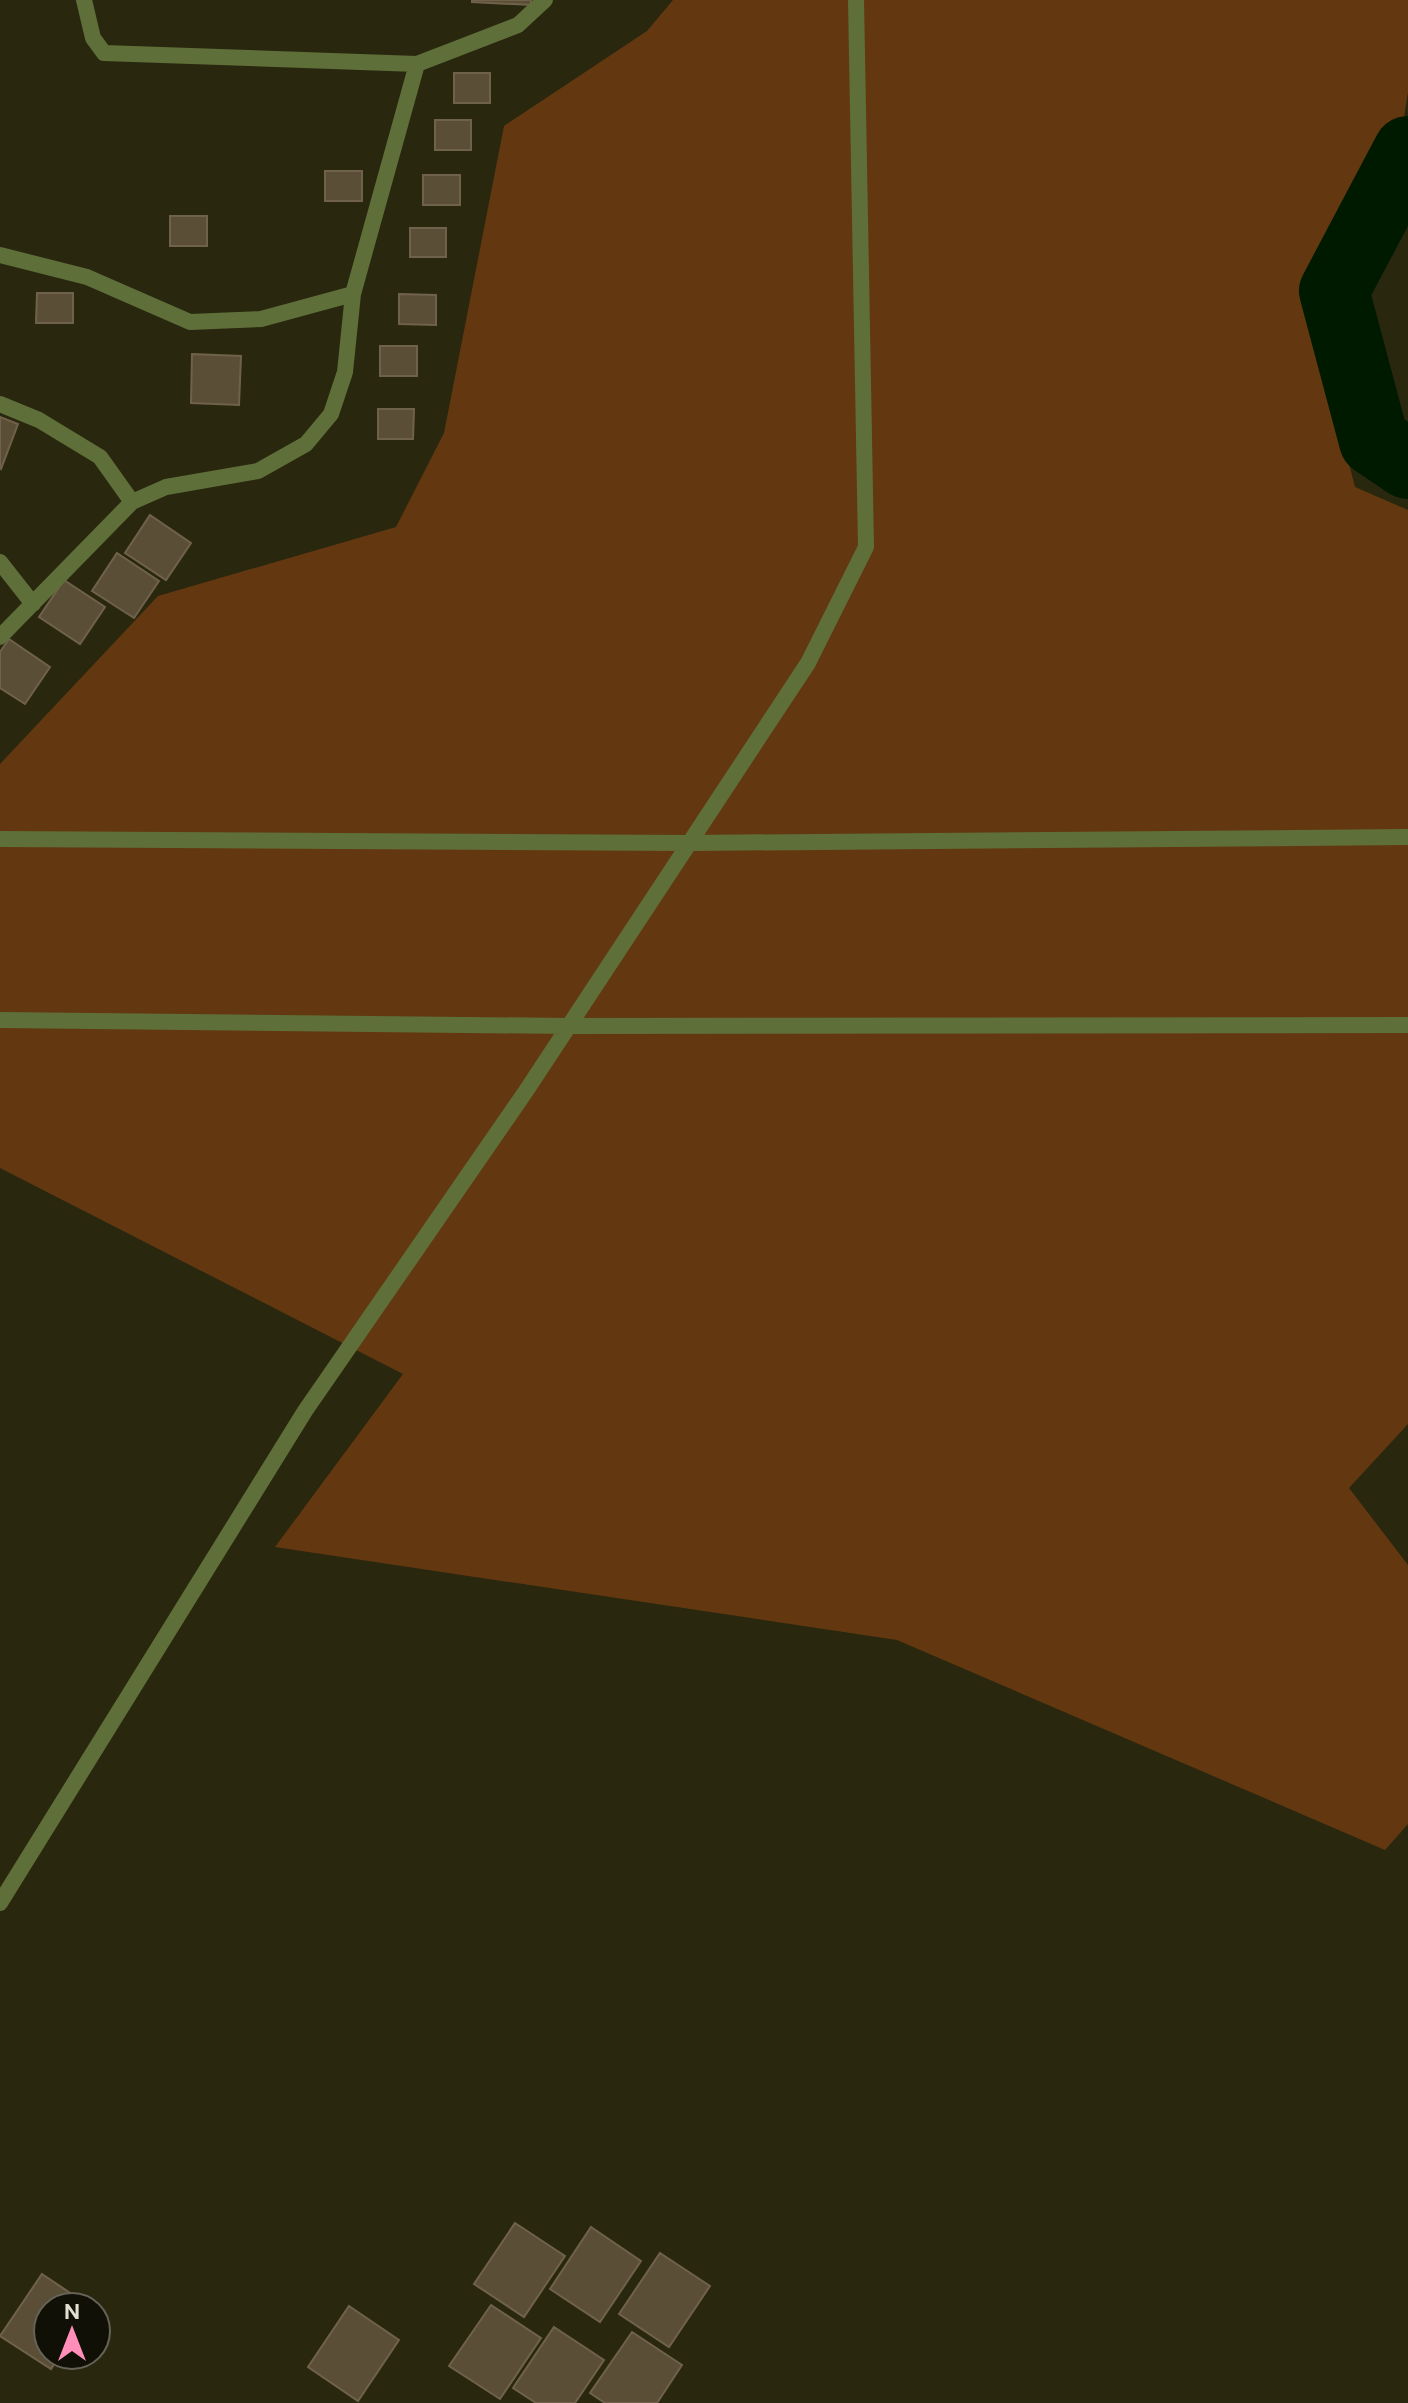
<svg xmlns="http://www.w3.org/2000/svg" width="1408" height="2403" font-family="'DM Sans',sans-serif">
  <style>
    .green { fill: #633810 }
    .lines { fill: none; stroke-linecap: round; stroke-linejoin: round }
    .river { stroke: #001a00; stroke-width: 70 }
    .building { fill: #5b4e37; stroke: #70624a; stroke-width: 2 }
    .street { stroke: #5f6f39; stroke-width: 16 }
  </style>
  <rect width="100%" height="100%" fill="#2a270f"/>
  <path class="green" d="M673,0H1408V92L1398,154L1304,287L1355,487L1408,510V1424L1349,1488L1408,1565V1824L1385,1850L897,1640L275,1547L403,1374L0,1168V764L158,596L396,527L444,433L504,126L647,31Z"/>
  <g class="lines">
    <path class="river" d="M1408,151L1334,291L1374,441L1408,464"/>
  </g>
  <path class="building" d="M472,0H531V5L472,2Z
    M454,73H490V103H454Z
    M435,120H471V150H435Z
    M325,171H362V201H325Z
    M423,175H460V205H423Z
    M170,216H207V246H170Z
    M410,228H446V257H410Z
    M37,293H73V323H36Z
    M399,294L436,295V325L399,324Z
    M380,346H417V376H380Z
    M192,354L241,356L239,405L191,403Z
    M378,409H414L413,439H378Z
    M0,417L18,424L1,469L0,468Z
    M150,515L191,543L166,580L125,553Z
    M117,553L159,581L134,618L92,591Z
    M64,580L105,607L80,644L39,617Z
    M9,639L50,667L25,704L0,688V652Z
    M515,2223L565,2256L524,2317L474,2284Z
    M591,2227L641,2261L600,2322L550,2289Z
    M660,2253L710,2286L669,2347L619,2314Z
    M42,2274L91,2307H48V2355H60L51,2369L0,2336Z
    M491,2305L541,2338L500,2399L449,2366Z
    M349,2306L399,2340L358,2401L308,2367Z
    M554,2327L604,2360L575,2403H536L513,2388Z
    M632,2332L682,2365L657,2403H605L590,2393Z"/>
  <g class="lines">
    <path class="street" d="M84,0L93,38L104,53L417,64L518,25L545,0
      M0,255L87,277L190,322L261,319L353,294
      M0,404L39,420L100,457L132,502
      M0,562L33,604
      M0,637L132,502L166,487L258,471L306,444L331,414L345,372L353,294L417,64
      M0,839L689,843L1408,837
      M0,1020L568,1026L1408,1025
      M0,1903L305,1411L526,1091L808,663L866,547L856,0"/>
  </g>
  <g transform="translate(72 2331)"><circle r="38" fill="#111006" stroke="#656357" stroke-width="2"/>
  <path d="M0-6L14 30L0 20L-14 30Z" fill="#ff8eb9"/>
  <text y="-12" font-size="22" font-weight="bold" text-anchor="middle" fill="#e2e0d1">N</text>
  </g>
</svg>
